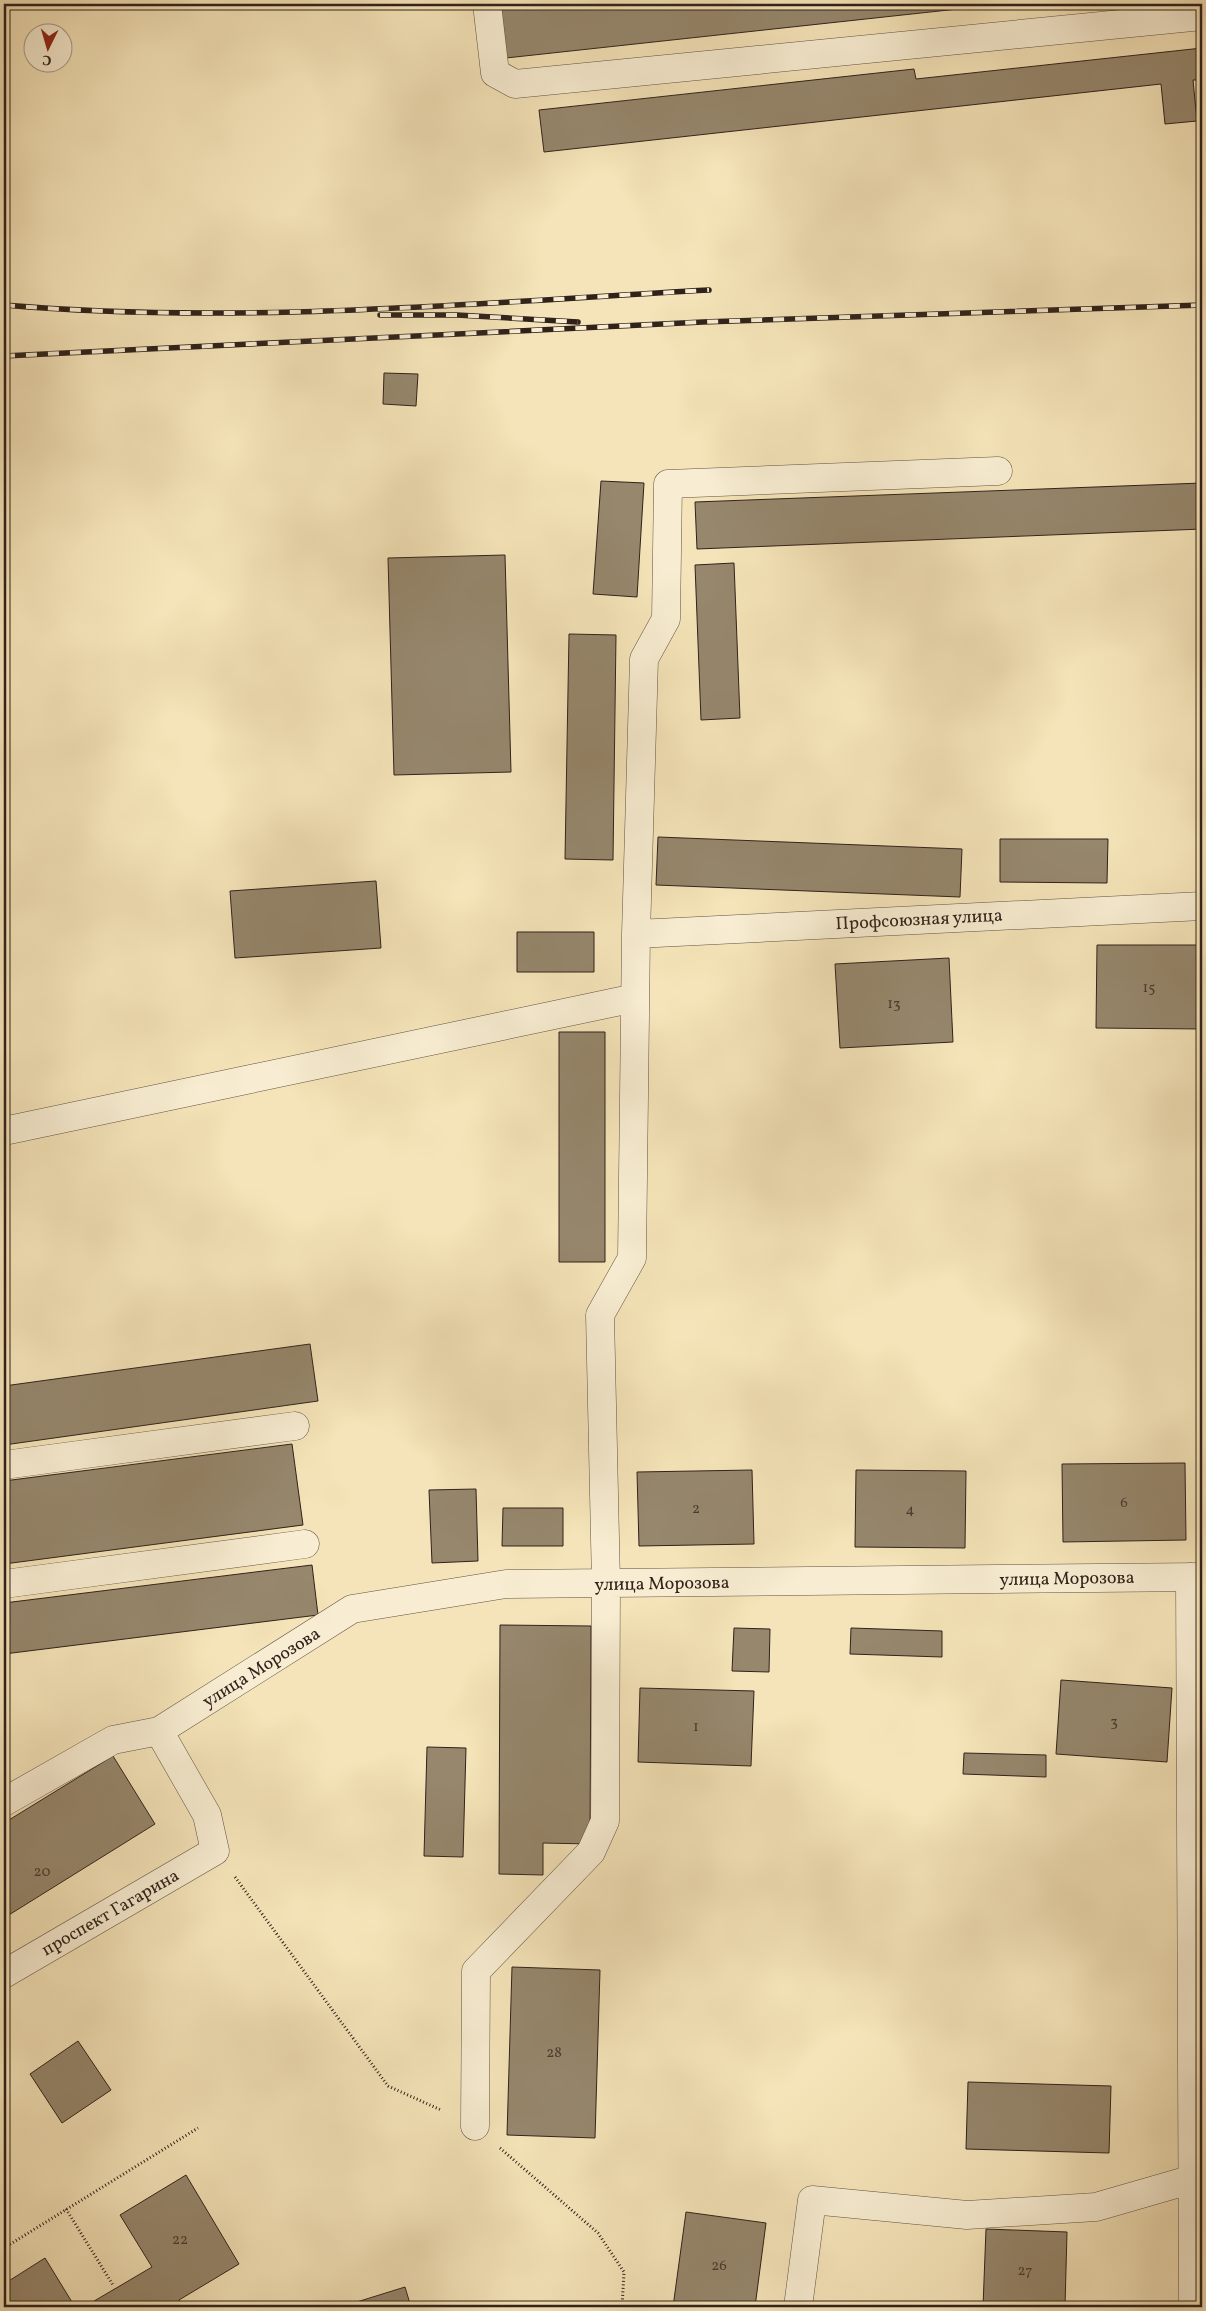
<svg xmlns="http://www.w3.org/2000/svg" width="1206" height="2311" font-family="Vollkorn,serif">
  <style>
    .building { fill: #96876d; stroke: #30221b }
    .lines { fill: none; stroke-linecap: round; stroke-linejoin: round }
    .minor-casing { stroke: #615242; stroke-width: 29 }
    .path { stroke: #30221b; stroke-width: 3; stroke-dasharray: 1 2.5; stroke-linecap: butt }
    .minor { stroke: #f8edd2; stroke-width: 28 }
    .rail-casing { stroke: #30221b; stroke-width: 5.5 }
    .rail { stroke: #f8edd2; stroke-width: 4; stroke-dasharray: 11; stroke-linecap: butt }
    .labels { text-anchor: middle; stroke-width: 4; stroke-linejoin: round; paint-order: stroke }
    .number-label { font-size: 15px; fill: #4a3b30 }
    .street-label { font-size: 18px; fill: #30221b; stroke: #f8edd2 }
  </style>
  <rect width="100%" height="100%" fill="#f5e4b9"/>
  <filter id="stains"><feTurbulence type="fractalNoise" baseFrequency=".004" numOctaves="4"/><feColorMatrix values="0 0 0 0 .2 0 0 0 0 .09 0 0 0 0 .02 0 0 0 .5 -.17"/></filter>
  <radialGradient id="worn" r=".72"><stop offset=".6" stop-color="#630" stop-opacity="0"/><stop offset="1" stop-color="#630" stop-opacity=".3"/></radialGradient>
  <path class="building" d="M500,4H1004L506,58Z
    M1202,48V80H1193L1197,121L1165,124L1161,84L544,152L539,110L914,69L916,79Z
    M384,373L418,374L416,406L383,404Z
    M601,481L644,483L637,597L593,594Z
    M1202,483V529L697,549L695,502Z
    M505,555L511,772L394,775L388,558Z
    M734,563L740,718L701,720L695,565Z
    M569,634L616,635L613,860L565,859Z
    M658,837L962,849L960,897L656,885Z
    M1000,839H1108L1107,883L1000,882Z
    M376,881L381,948L235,958L230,891Z
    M517,932H594V972H517Z
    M1097,945H1202V1029L1096,1028Z
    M949,958L953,1042L840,1048L835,964Z
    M559,1032H605V1262H559Z
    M310,1344L318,1401L4,1445V1386Z
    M292,1444L303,1525L4,1564V1481Z
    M1185,1463L1186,1540L1063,1542L1062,1464Z
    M752,1470L754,1544L639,1546L637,1472Z
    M856,1470L966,1471L965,1548L855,1547Z
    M476,1489L478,1561L432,1563L429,1490Z
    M503,1508H563V1546H502Z
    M312,1565L318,1615L4,1654V1603Z
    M500,1625L591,1626L590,1844L543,1843V1875L499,1874Z
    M734,1628L770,1629L769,1672L732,1671Z
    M851,1628L942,1631V1657L850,1654Z
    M1061,1680L1172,1688L1167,1762L1056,1754Z
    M640,1688L754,1691L751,1766L638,1762Z
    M427,1747L466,1748L463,1857L424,1856Z
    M964,1753L1046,1755V1777L963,1774Z
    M113,1756L155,1824L4,1918V1823Z
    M512,1967L600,1970L595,2138L507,2135Z
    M78,2041L111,2090L62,2123L30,2074Z
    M968,2082L1111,2086L1109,2153L966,2149Z
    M186,2175L239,2264L179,2300L183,2307H84L152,2267L120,2215Z
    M686,2212L766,2223L755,2307H673Z
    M986,2229L1067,2232L1065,2307H983Z
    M45,2258L75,2307H4V2284Z
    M405,2287L411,2307H348L347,2305Z"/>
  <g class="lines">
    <defs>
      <path id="minor" d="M487,4L495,73L515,84L1202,16
        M636,934L1202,906
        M4,1131L635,998
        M4,1465L295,1426
        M1190,1577L1193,2307
        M4,1584L305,1544
        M159,1731L352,1609L506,1584L1202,1577
        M4,1802L113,1740L159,1731L207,1815L215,1851L4,1974
        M475,2126L476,1971L591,1852L605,1821L606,1583L600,1315L632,1258L636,934L644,659L666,619L668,484L998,471
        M798,2307L812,2200L967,2215L1096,2207L1193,2179"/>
    </defs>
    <use href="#minor" class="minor-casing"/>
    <path class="path" d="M235,1877L388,2086L441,2110
      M500,2148L598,2233L624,2272L622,2307
      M66,2209L113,2285
      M4,2248L198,2128"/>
    <use href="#minor" class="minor"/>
    <defs>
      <path id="rail" d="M4,305C239,325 474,303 709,290
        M380,315H457L578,322
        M4,356L703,322L1202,305"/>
    </defs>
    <use href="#rail" class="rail-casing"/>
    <use href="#rail" class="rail"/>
  </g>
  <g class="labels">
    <g class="number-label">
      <text x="1149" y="992">15</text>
      <text x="894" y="1008">13</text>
      <text x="1124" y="1507">6</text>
      <text x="696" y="1513">2</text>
      <text x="910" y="1514">4</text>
      <text x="1114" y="1726">3</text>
      <text x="696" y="1731">1</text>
      <text x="42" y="1876">20</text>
      <text x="554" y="2057">28</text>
      <text x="180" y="2244">22</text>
      <text x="719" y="2270">26</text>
      <text x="1025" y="2275">27</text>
    </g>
    <g class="street-label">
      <text transform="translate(919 919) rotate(-3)" y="6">Профсоюзная улица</text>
      <text transform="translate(1067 1578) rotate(-1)" y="6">улица Морозова</text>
      <text transform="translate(662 1583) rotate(-1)" y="6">улица Морозова</text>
      <text transform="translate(261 1667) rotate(-32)" y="6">улица Морозова</text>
      <text transform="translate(110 1912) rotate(-30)" y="6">проспект Гагарина</text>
    </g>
  </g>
  <rect width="1206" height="2311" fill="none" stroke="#f5e4b9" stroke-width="20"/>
  <rect x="5" y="5" width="1196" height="2301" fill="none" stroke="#30221b" stroke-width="2.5"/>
  <rect x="10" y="10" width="1186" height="2291" fill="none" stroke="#30221b"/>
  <g transform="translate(48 48) rotate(185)"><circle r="24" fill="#f8edd2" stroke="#a89c89"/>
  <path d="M0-4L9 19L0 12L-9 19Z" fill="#8f2418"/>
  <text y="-8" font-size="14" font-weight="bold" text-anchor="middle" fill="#30221b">С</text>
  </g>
  <rect width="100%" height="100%" filter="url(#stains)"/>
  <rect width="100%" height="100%" fill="url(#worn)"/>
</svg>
